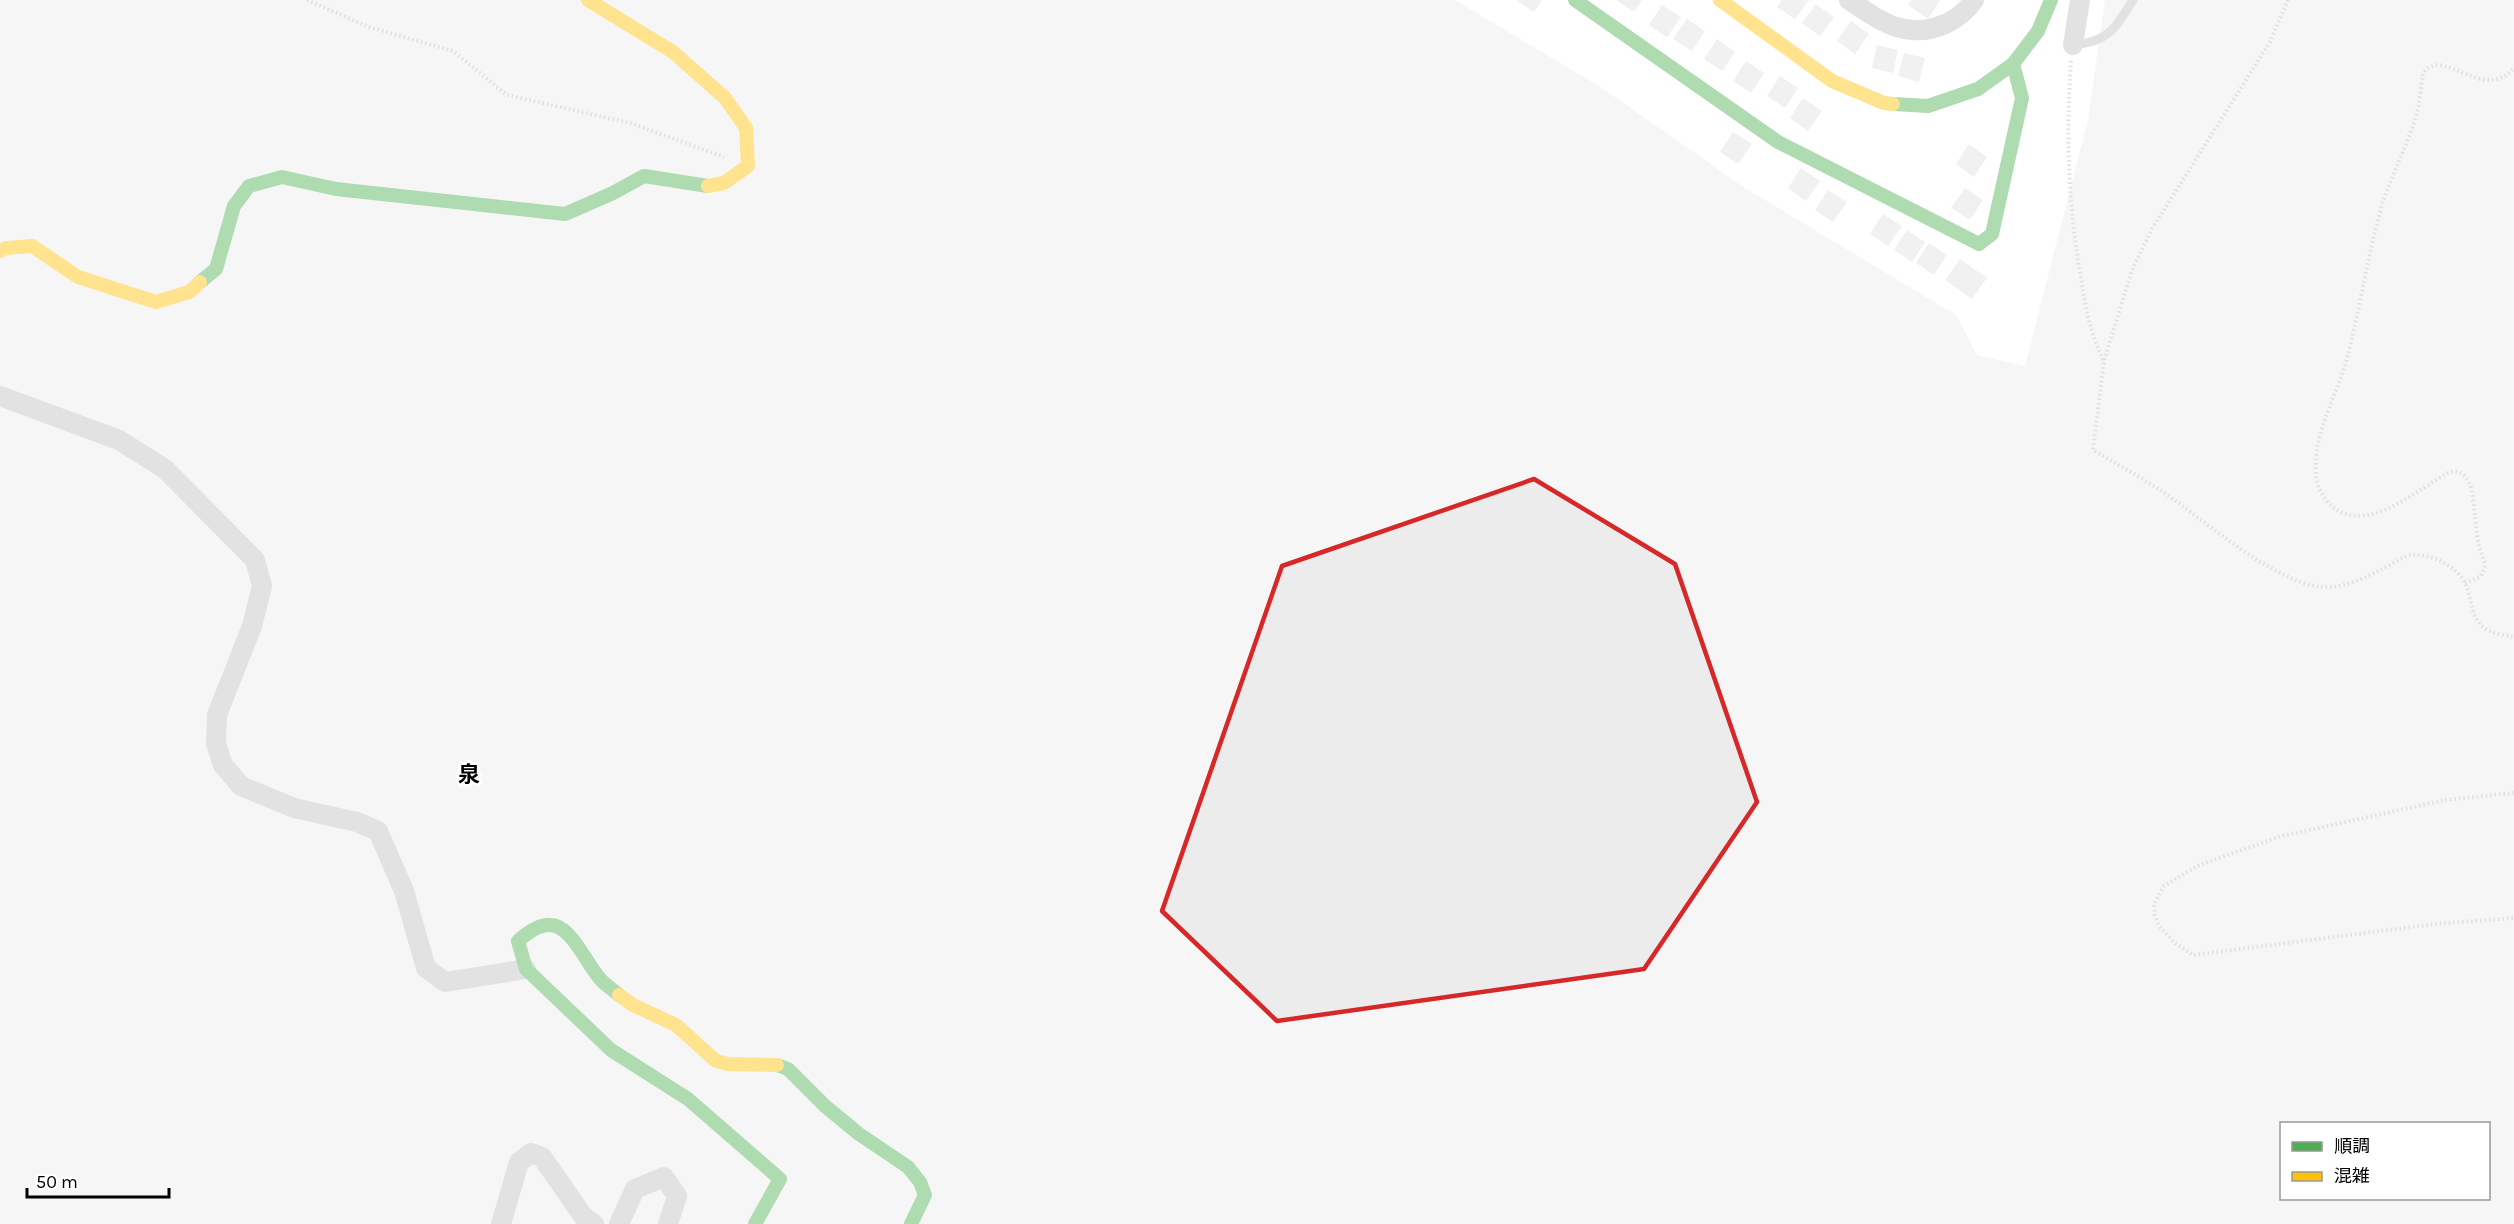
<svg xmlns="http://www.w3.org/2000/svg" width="2514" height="1224" font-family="Karla,'Noto Sans JP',sans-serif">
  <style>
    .green { fill: #ececec; fill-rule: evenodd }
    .building { fill: #dfdfdf }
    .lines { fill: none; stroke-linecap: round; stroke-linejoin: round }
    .path { stroke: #b9b9b9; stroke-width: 4; stroke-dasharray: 1.5 3; stroke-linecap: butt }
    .lane { stroke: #bebebe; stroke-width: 9 }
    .street { stroke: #bebebe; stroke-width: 20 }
    .fast { stroke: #4caf50; stroke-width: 14 }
    .slow { stroke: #ffc107; stroke-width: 14 }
    .marked { fill: none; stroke: #d62828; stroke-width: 4.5; stroke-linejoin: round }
    .labels { text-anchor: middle; stroke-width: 6; stroke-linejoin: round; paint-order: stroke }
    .quarter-label { font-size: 22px; font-weight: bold; fill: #000; stroke: #fff }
  </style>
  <rect width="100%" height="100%" fill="#fff"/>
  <path class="green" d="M0,0H1455L1602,88L1745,188L1956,315L1977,355L2025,366L2088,120L2105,0H2514V1224H0ZM2282,1124H2488V1198H2282Z"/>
  <path class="building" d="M1516,0H1542L1534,12Z
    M1616,0H1642L1634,12Z
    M1782,0H1809L1795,19L1777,7Z
    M1911,0H1940L1928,19L1908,5Z
    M1816,4L1834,17L1820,36L1802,23Z
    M1662,5L1681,17L1667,37L1649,25Z
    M1687,19L1705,31L1692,51L1673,39Z
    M1851,21L1869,34L1855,54L1837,41Z
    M1717,39L1735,52L1722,71L1704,59Z
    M1877,45L1898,50L1893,73L1872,68Z
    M1904,53L1925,58L1919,82L1898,76Z
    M1746,61L1764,73L1751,93L1733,81Z
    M1780,76L1798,88L1785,108L1767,96Z
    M1803,98L1822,111L1808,131L1790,118Z
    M1733,132L1752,144L1738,164L1720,152Z
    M1969,144L1987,157L1974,177L1956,164Z
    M1801,168L1820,181L1806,201L1788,188Z
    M1965,188L1983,200L1970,220L1951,208Z
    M1828,190L1847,202L1833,222L1815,210Z
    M1883,214L1902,226L1888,246L1870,234Z
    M1907,230L1925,242L1912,262L1894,250Z
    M1929,243L1947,255L1934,275L1916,263Z
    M1960,259L1987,278L1972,299L1945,280Z"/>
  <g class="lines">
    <path class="path" d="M307,0L369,27L453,51L507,95L630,123L724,157
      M2288,0L2270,42L2152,229L2132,270L2104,361L2093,450C2115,463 2138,476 2160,490C2202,517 2282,592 2332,587C2359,584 2384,567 2407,556C2427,551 2457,565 2466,585C2472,600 2470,615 2483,627C2492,634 2504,635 2514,637
      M2071,61C2066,132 2068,202 2080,272C2085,304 2089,332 2104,361
      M2465,583L2480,577L2484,570L2485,564L2478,543L2472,490C2468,478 2462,468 2448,473C2419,488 2376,528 2341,512C2328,507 2317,489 2316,476C2312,435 2335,400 2346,362C2359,314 2366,264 2379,216C2388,180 2407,148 2417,113C2420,101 2421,86 2423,73C2443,45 2483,104 2514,68
      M2514,793L2445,800L2282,836L2199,865L2164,886L2154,904L2155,915L2159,926L2175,943L2193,955L2435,924L2514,918"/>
    <path class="lane" d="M2073,45C2109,42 2115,28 2133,0"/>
    <path class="street" d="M1849,0C1880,21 1907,41 1945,24C1956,19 1967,11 1974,0
      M2073,45L2080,0
      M0,396L119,440L165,469L255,560L262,586L252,626L217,715L216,744L223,765L241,786L294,808L357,822L378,831L404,891L426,968L445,982L526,969
      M501,1224L519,1162L531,1153L542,1157L583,1216L594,1224
      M619,1224L635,1189L664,1177L677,1196L668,1224"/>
    <path class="fast" d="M1575,0L1778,142L1979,244L1992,234L2022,98L2013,64
      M1893,104L1928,106L1978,89L2013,64L2038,31L2051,0
      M200,282L216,269L234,206L249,186L282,177L336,189L565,214L613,193L644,176L708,186
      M619,995C613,990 606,985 601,980C588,966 574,932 556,926C542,921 527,933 518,941L526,969L611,1050L688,1099L780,1179L755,1224
      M777,1065L788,1069L825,1106L859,1134L908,1167L920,1182L925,1195L911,1224"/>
    <path class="slow" d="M588,0L673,52L725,98L746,128L748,166L724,183L708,186
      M1720,0L1832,81L1884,103L1893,104
      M0,251L6,248L32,246L78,277L156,302L189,292L200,282
      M619,995L633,1005L676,1025L716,1061L728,1064L777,1065"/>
  </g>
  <path d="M0 0H2514V1224H0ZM1534,479L1675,564L1757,802L1644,969L1277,1021L1162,911L1282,566Z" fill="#fff" fill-opacity=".55" fill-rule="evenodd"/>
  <path class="marked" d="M1534,479L1675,564L1757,802L1644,969L1277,1021L1162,911L1282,566Z"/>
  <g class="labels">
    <g class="quarter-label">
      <text x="469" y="782">泉</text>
    </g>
  </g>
  <rect x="2280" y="1122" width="210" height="78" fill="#ffffff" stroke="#999999" stroke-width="1.5"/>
  <rect x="2292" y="1142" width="30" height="9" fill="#4caf50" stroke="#999999" stroke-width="1.5"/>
  <text x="2334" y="1152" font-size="18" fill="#000000">順調</text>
  <rect x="2292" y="1172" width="30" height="9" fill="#ffc107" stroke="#999999" stroke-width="1.5"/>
  <text x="2334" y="1182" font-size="18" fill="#000000">混雑</text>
  <path d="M27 1188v9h142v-9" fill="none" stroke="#000000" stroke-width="3"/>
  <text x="36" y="1188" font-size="18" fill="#000000" stroke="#ffffff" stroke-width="4.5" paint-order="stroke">50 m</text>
</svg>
